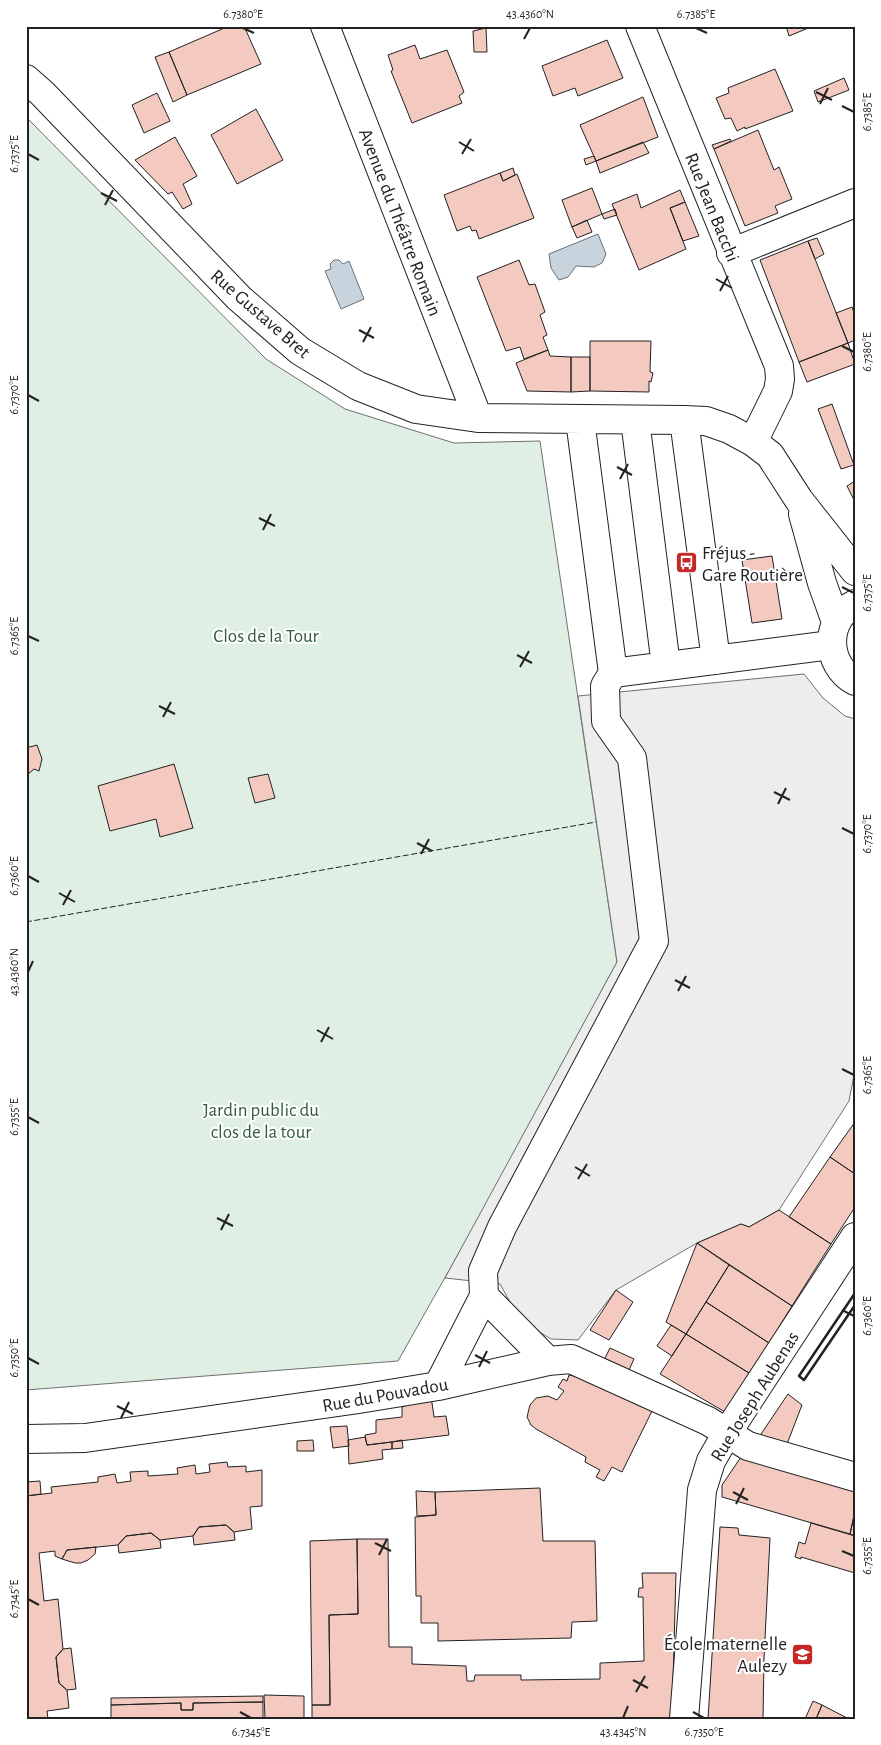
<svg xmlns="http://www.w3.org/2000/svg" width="881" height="1745" font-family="'Alegreya Sans',sans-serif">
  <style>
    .green { fill: #e0efe3; stroke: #6f6f6f }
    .parking { fill: #ededed; stroke: #6f6f6f }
    .water { fill: #c7d3dd; stroke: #6f6f6f }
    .building { fill: #f3c9c0; stroke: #222 }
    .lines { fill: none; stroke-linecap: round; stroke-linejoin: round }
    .minor-casing { stroke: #222; stroke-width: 30 }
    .minor { stroke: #fff; stroke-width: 28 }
    .fence { stroke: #222; stroke-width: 1; stroke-dasharray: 6 2.5; stroke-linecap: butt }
    .wall { stroke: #222; stroke-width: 2.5 }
    .ticks { fill: none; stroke: #222; stroke-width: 2 }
    .labels { text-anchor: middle; stroke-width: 4; stroke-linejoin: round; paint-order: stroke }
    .street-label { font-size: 19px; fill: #222; stroke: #fff }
    .poi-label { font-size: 19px; fill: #222; stroke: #fff; text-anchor: start }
    .park-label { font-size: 19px; fill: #2f5e38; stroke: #fff }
    .neatline { fill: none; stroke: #222; stroke-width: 2 }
    .ticks-label { font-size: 12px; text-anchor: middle; fill: #222 }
  </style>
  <rect width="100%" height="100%" fill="#fff"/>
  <path class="green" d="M26,117L266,359L345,409L454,443L540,441L617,962L483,1210L398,1361L26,1390Z"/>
  <path class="parking" d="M804,674L823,698L845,716L855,719V1070L849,1101L779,1210L749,1227L741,1224L697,1243L616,1290L578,1340L551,1339L520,1320L500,1284L445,1278L617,962L578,696Z"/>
  <path class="water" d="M598,234L606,254L602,263L594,267L576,266L568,277L559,280L551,268L549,254Z
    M334,260H339L343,264L349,261L364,299L341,309L325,271L331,269L330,264Z"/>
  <path class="building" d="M229,26H244L261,64L187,95L169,52Z
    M786,26H813L789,36Z
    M486,28L487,52H474L473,31Z
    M607,40L623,78L578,96L575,88L553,96L542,66Z
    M415,45L420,59L447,50L464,92L459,96L462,103L412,123L391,71L393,70L388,55Z
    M169,52L187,95L173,102L155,57Z
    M775,69L793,111L745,129V127L737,131L731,118L725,119L716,98L729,93L728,88Z
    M844,78L849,90L818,102L814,91Z
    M157,93L170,121L144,133L132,105Z
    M643,97L658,137L596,161L580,125Z
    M256,109L283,160L237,184L211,135Z
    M758,130L774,170L779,167L792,199L775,206L778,213L745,226L714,149Z
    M175,137L197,176L183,184L192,204L183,209L172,192L168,194L135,160Z
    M730,139L731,141L714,149L712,145Z
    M643,142L649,153L600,173L596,161Z
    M594,156L596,161L586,165L584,159Z
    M513,168L515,175L503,181L500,173Z
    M500,173L503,181L517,174L534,218L479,239L476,230L472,231L470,226L457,231L444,195Z
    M592,188L602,214L572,227L562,200Z
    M680,190L685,202L670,208L686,249L639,270L612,204L637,194L641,208Z
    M685,202L699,236L683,241L670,208Z
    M615,209L617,215L604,219L602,214Z
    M587,220L592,232L577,238L572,227Z
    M817,238L824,254L815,259L808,241Z
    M808,241L848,343L799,362L760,260Z
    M519,260L529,285L535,284L545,312L540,315L547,335L543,337L548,350L524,359L520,347L506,351L477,277Z
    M852,307L855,315V340L848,343L836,313Z
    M590,341H651L650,372L653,373L651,382L649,381V392L590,391Z
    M848,343L855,364L807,382L799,362Z
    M548,350L550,356L571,357V392L527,391L516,363Z
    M571,357H590V391L571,392Z
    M832,404L854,465L841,469L818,409Z
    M855,481V502L847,486Z
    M772,556L782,619L752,623L742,560Z
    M26,745L30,747L37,745L42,759L39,771L34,769L26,776Z
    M174,764L193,828L160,837L156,819L110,831L98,786Z
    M268,774L275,798L255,803L248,778Z
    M855,1122V1174L830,1157Z
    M830,1157L855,1174V1207L831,1244L789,1217Z
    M779,1210L831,1244L792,1306L697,1243L741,1224L749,1227Z
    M697,1243L729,1265L686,1334L666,1322Z
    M729,1265L792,1306L769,1343L706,1302Z
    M616,1290L633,1302L609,1340L590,1330Z
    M706,1302L769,1343L749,1373L686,1334Z
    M671,1325L686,1334L672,1356L657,1346Z
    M686,1334L749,1373L725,1412L660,1374Z
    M610,1348L634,1359L628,1372L603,1362Z
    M569,1375L588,1379L652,1411L622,1472L612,1467L604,1481L596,1477L600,1470L585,1462L586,1457L536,1429L531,1425L527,1417L530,1405L536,1398L548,1396L557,1400L564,1391L558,1387L563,1379L567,1381Z
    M788,1394L802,1405L787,1444L759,1437Z
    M431,1396L434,1417L446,1416L449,1435L367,1445L365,1435L376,1433V1420L402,1417V1407Z
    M347,1426L349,1446L333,1448L330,1427Z
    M365,1437L367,1445L392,1442V1449L382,1450L383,1459L349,1464L348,1440Z
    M313,1440L314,1451H297V1441Z
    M402,1440L403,1448L392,1449V1442Z
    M741,1457L855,1490V1511L850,1534L722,1497V1485Z
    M227,1462L228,1467L246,1466V1472L262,1470V1506L250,1507L252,1529L234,1532L226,1525L199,1527L193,1536L160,1540L151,1533L126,1536L118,1545L67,1550L62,1559L55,1556V1551L39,1553L44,1601L58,1599L63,1649L56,1657L59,1683L67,1690L69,1708L47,1711L48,1719H26V1496L52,1493L51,1487L98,1482V1477L115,1474L117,1483L131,1481L130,1472L148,1471V1476L178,1474L177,1468L195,1465L196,1474L210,1472L209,1464Z
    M40,1481L41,1494L26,1496V1482Z
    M540,1488L543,1541H595L597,1621L572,1622L571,1638L438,1641V1623H421V1596H416L415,1517L436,1515L435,1492Z
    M416,1491L435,1492L436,1515L417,1516Z
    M855,1511V1536L850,1534Z
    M811,1523L855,1536V1573L801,1557V1559L795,1557L799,1542L805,1544Z
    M226,1525L234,1532L235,1540L194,1545L193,1536L199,1527Z
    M720,1527L738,1528L739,1535L770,1538L764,1659L763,1719H708Z
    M151,1533L160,1540L161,1548L119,1553L118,1545L126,1536Z
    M357,1539L358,1614L329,1615L330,1705H312L310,1541Z
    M357,1539H388L389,1647H412V1664L466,1666L467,1681H474L475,1675H521V1680L600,1679V1663L644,1661L643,1597H638L639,1588H643L642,1573H676L672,1719H312V1705H330L329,1615L358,1614Z
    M96,1547L95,1554L88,1560L81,1563H75L62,1559L67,1550Z
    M71,1648L76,1689L67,1690L59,1683L56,1657L63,1649Z
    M264,1695L304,1696V1719H265Z
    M263,1696V1702L193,1703V1710H181V1703L111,1705V1698Z
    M813,1701L822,1705L816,1719H805Z
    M263,1702V1719H111V1705L181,1703V1710H193V1703Z
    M822,1705L849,1719H816Z"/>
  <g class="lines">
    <defs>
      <path id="minor" d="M325,26L478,418
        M640,26L779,366L780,379L778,391L753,442
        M26,79L42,93L239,298L300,351L358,386L416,409L478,418L684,420L706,421L729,429L753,442L770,455L799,500L855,571
        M731,253L855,203
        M635,420L666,666
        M684,420L716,660
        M803,514L822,583L836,622
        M855,604C824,619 825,665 855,681
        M613,673L831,645
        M484,1296L548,1361
        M438,1386L484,1296L483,1271L502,1227L654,941L632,758L606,721L605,686L613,673L580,420
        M26,1439L85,1438L359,1399L438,1386L548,1361L571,1359L708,1421L748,1446L855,1477
        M684,1719L702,1490L711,1461L727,1433L855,1237"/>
    </defs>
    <use href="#minor" class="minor-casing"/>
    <use href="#minor" class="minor"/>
    <path class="fence" d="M26,922L596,822"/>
    <path class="wall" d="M855,1293L799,1376L804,1380L855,1305"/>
  </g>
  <path class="ticks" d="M243,28L254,33M696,28L707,33M524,39L530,28M816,92L832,100M820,104L828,88M842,106L854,112M459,142L474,151M28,154L39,160M462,154L471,139M101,193L117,201M105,205L113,190M716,279L732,288M720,291L728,276M359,330L374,338M363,342L371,327M842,346L854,352M28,395L39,401M617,467L632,475M620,479L628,464M259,518L275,526M263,530L271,514M842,587L854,593M28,636L39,641M517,655L532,663M520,667L529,651M159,706L175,714M163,717L171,702M774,792L790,800M778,804L786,788M842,828L854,834M417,843L432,851M421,854L429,839M28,876L39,882M59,893L75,902M63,905L71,890M28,972L33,961M675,980L690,988M678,991L686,976M317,1030L333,1039M321,1042L329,1027M842,1069L854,1075M28,1117L39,1123M575,1167L590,1176M578,1179L587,1164M217,1218L233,1226M221,1230L229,1214M842,1310L854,1316M475,1355L490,1363M28,1358L39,1364M479,1367L487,1351M117,1406L133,1414M121,1418L129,1402M733,1492L748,1500M736,1504L744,1488M375,1543L391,1551M842,1551L854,1556M379,1555L387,1539M28,1599L39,1605M633,1680L648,1688M636,1692L645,1676M240,1712L251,1718M693,1712L704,1718M623,1718L628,1706"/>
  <defs>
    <symbol id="bus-square" viewBox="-11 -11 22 22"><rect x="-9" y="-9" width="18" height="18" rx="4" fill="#c62828" stroke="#fff"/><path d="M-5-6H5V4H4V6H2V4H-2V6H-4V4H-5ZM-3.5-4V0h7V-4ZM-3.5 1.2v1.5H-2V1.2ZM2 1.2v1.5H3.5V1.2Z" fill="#fff"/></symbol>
    <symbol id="school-square" viewBox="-11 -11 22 22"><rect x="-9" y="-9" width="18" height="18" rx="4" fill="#c62828" stroke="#fff"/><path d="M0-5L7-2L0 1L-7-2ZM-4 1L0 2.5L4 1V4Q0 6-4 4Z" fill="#fff"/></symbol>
  </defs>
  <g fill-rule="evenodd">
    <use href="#bus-square" x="674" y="550" width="25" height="25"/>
    <use href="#school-square" x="790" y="1642" width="25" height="25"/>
  </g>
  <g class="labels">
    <g class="street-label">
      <text transform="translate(713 207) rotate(68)" y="7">Rue Jean Bacchi</text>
      <text transform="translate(401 222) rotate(69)" y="7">Avenue du Théâtre Romain</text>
      <text transform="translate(261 313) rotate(41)" y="7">Rue Gustave Bret</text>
      <text transform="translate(385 1394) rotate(-10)" y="7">Rue du Pouvadou</text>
      <text transform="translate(754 1396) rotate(-58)" y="7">Rue Joseph Aubenas</text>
    </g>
    <g class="poi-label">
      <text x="702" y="559">Fréjus -<tspan x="702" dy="22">Gare Routière</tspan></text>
      <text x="787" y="1650" text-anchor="end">École maternelle<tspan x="787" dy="22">Aulezy</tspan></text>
    </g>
    <g class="park-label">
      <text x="266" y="642">Clos de la Tour</text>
      <text x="261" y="1116">Jardin public du<tspan x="261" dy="22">clos de la tour</tspan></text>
    </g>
  </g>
  <rect width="881" height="1745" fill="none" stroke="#ffffff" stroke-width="55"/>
  <rect x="28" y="28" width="826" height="1690" class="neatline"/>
  <g class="ticks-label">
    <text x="243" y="18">6.7380°E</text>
    <text x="530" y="18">43.4360°N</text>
    <text x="696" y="18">6.7385°E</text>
    <text transform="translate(867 112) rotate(-90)" y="4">6.7385°E</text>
    <text transform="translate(14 154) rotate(-90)" y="4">6.7375°E</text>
    <text transform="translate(867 352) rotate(-90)" y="4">6.7380°E</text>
    <text transform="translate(14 395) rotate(-90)" y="4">6.7370°E</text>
    <text transform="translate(867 593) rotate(-90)" y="4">6.7375°E</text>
    <text transform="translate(14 636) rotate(-90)" y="4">6.7365°E</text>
    <text transform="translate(867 834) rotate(-90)" y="4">6.7370°E</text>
    <text transform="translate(14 876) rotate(-90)" y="4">6.7360°E</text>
    <text transform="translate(14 972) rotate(-90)" y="4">43.4360°N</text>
    <text transform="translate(867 1075) rotate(-90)" y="4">6.7365°E</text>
    <text transform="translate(14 1117) rotate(-90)" y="4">6.7355°E</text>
    <text transform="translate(867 1316) rotate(-90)" y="4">6.7360°E</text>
    <text transform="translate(14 1358) rotate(-90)" y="4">6.7350°E</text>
    <text transform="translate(867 1556) rotate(-90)" y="4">6.7355°E</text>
    <text transform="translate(14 1599) rotate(-90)" y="4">6.7345°E</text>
    <text x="251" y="1736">6.7345°E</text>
    <text x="623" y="1736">43.4345°N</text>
    <text x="704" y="1736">6.7350°E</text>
  </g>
</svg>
